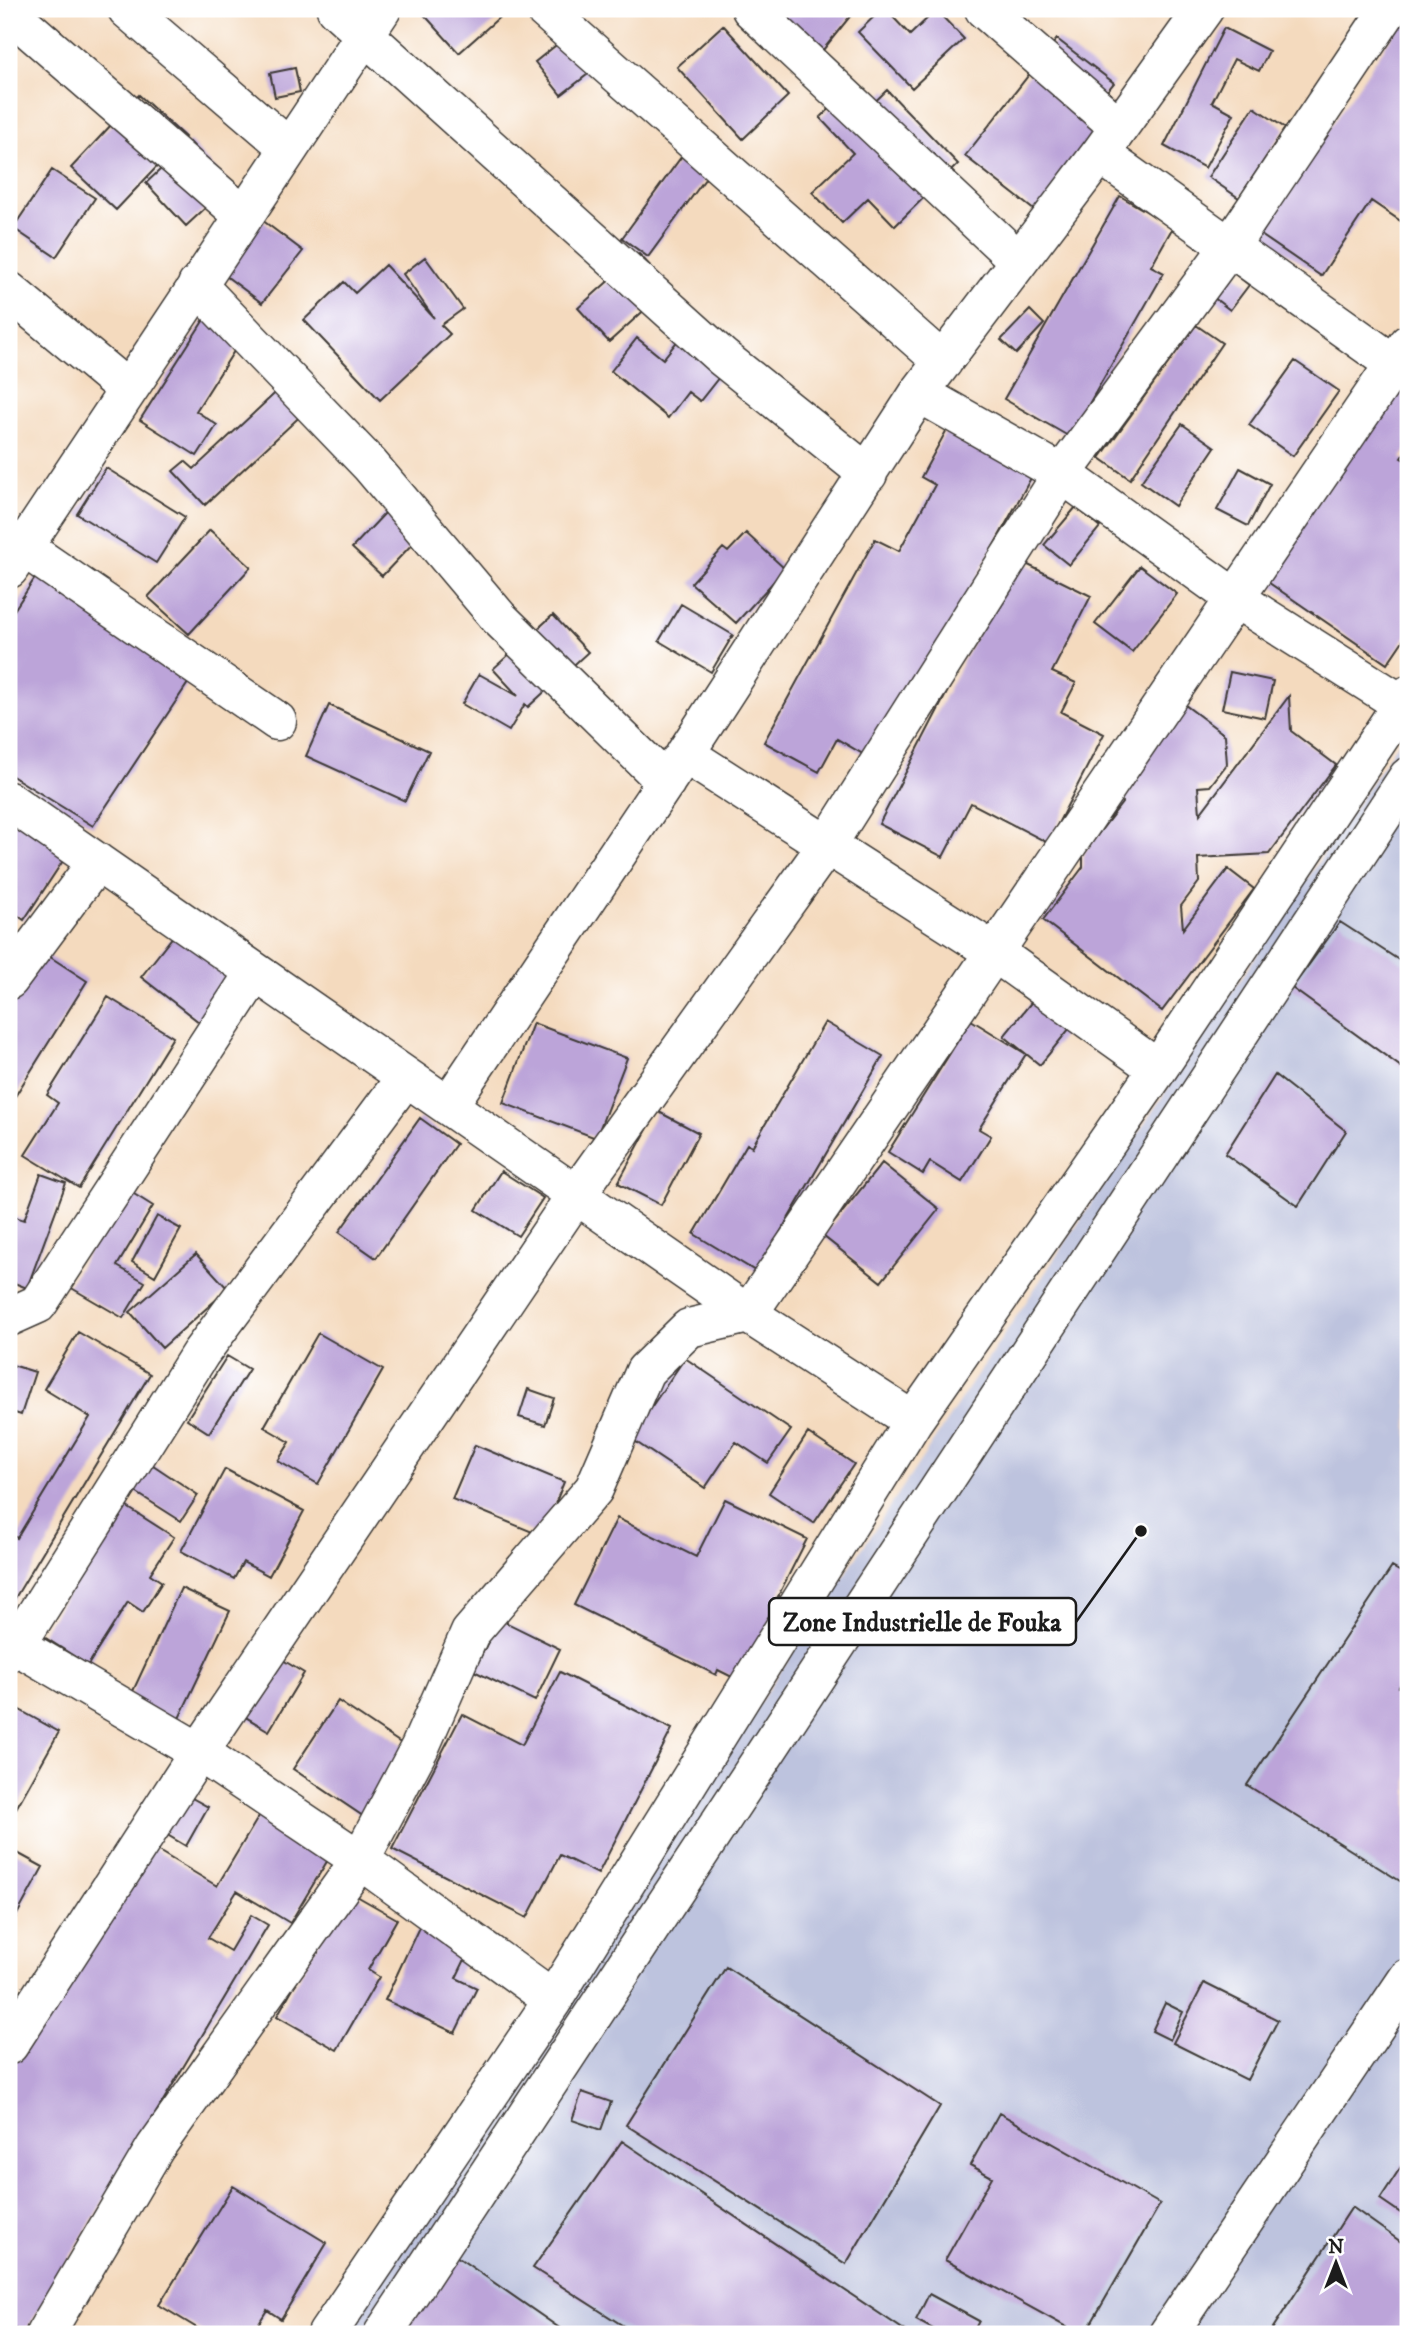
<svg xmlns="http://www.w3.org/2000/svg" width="1417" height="2343" font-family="'IM FELL DW Pica',serif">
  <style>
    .industrial { fill: #bdc3de }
    .building { fill: #bca4d9 }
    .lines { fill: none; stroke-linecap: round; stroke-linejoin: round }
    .minor-casing { stroke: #3c3834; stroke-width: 41 }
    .minor { stroke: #fff; stroke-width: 38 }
    .leader { fill: none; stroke: #1c1c1c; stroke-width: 2.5 }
    .callout-dot { fill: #1c1c1c; stroke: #fff; stroke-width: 2.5 }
    .callout { fill: #fff; stroke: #1c1c1c; stroke-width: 2.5 }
    .callout-label { font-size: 26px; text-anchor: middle; font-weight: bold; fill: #1c1c1c }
  </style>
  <rect width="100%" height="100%" fill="#fff"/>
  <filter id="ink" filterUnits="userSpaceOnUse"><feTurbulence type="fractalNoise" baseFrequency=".0143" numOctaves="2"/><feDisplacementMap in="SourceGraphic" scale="14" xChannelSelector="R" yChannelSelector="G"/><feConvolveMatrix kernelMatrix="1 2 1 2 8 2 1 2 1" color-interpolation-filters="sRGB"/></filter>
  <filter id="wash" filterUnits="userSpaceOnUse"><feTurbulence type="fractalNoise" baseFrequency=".00686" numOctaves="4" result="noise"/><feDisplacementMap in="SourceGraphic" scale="28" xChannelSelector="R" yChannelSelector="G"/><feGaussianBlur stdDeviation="1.57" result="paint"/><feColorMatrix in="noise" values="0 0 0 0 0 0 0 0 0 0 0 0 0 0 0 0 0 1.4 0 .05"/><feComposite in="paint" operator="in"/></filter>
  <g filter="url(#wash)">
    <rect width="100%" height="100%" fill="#f4dabe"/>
    <path class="industrial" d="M1408,727V2334H340Z"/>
    <g id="blocks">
      <path class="building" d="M419,9H500L504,13L459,53Z
        M790,9H856L823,50L782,18Z
        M882,9H900L892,16L910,35L936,10L964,39L912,88L858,32Z
        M1408,13V226L1371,201L1321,276L1258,233Z
        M723,25L788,96L743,139L677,67Z
        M1224,28L1269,51L1259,71L1234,59L1212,102L1234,114L1205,168L1164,146Z
        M565,38L592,71L561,95L535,62Z
        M1057,39L1114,83L1097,103L1115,117L1039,214L965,156Z
        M295,68L300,92L275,97L270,73Z
        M887,90L958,164L895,226L868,198L842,223L812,192L853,153L820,118L843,96L861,115Z
        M139,95L185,137L116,210L71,168Z
        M1254,107L1285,128L1239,198L1208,177Z
        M190,142L230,185L186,226L146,183Z
        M690,145L716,164L648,257L622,238Z
        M52,170L95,198L56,257L13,228Z
        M1120,196L1173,227L1151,266L1164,273L1070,437L1004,399Z
        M262,220L303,251L262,303L222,273Z
        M639,254L670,287L609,342L578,308Z
        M425,257L463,309L441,325L450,334L380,400L304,320L344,282L355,293L385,265L434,318L403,274Z
        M1228,269L1249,285L1230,310L1209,294Z
        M1030,310L1044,324L1016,354L1001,340Z
        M205,318L241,340L196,411L217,425L197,456L140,420Z
        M695,319L738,353L700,401L688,392L668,418L611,371L637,338L663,359Z
        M1196,325L1222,343L1130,479L1100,458Z
        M1295,361L1339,391L1293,456L1249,425Z
        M286,383L309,408L205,505L173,471L185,461L194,469Z
        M1397,386L1408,393V448L1401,458L1408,462V633L1387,664L1262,578Z
        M957,411L1042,458L875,761L837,739L819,772L764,742L875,539L899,551L935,485L921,477Z
        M1182,424L1215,447L1175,506L1141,482Z
        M106,468L185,517L156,563L77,514Z
        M1240,468L1270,484L1248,526L1217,510Z
        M1076,507L1100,527L1069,565L1044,545Z
        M386,512L416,540L382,576L352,548Z
        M210,530L251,567L189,634L148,597Z
        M746,533L785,569L736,623L691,583L723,548L728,552Z
        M1016,559L1091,596L1052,672L1076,683L1061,712L1104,734L1048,843L971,803L943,857L879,824Z
        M1140,566L1177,594L1132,652L1095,624Z
        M37,575L190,680L93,826L9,774V618Z
        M681,604L733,635L711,672L659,641Z
        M553,615L588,652L528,707L525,704L509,731L462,704L479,674L518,696L493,669Z
        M1230,672L1273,681L1265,718L1222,709Z
        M1289,696L1291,731L1336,765L1269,854L1198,858L1199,882L1181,906L1183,929L1228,869L1254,889L1162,1011L1043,920L1083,867V854L1122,803L1120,782L1181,702L1225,735L1227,764L1210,786L1198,787L1200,814Z
        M329,705L429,751L405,801L306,756Z
        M9,817L76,841L24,920L17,915L9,928Z
        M189,916L247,960L199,1022L141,977Z
        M1340,922L1408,966V1072L1292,988Z
        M41,951L87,981L9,1106V1002Z
        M108,997L173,1037L79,1188L25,1155L58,1103L47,1095Z
        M1034,999L1070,1028L1040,1065L1004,1036Z
        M971,1020L1026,1054L979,1129L991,1136L962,1182L930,1162L923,1174L888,1152Z
        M825,1022L883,1056L757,1272L694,1234L747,1144L752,1147Z
        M533,1023L627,1058L596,1138L503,1103Z
        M1275,1075L1346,1131L1298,1206L1225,1154Z
        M657,1111L699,1133L661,1205L618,1183Z
        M420,1118L456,1144L376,1258L339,1232Z
        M882,1163L939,1209L881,1282L823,1236Z
        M501,1171L543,1198L518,1236L476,1210Z
        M41,1174L66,1183L27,1288L9,1281V1215L24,1220Z
        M126,1189L153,1206L117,1266L145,1282L123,1318L68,1286Z
        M157,1216L181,1229L155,1276L132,1262Z
        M196,1254L228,1289L162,1348L130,1312Z
        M78,1332L150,1374L9,1608V1533L17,1538L90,1417L44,1389Z
        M318,1333L383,1370L318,1484L278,1461L290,1442L264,1427Z
        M227,1356L249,1369L209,1433L187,1419Z
        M685,1358L791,1430L768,1463L736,1442L705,1488L630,1438Z
        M9,1364L35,1372L21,1415L9,1411Z
        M528,1389L554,1398L545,1425L519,1417Z
        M808,1433L854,1464L814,1523L769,1493Z
        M475,1445L564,1482L542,1536L452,1499Z
        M144,1459L198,1495L181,1521L126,1486Z
        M225,1469L304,1511L269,1576L243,1562L234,1579L181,1551Z
        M725,1499L807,1539L772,1608L781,1613L746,1684L718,1670L716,1675L574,1605L617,1518L696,1557Z
        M124,1505L174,1537L150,1574L162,1582L143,1612L128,1602L88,1665L41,1635Z
        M1392,1567L1408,1576V1672L1399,1687L1408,1693V1886L1247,1785Z
        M181,1588L230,1611L174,1729L126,1706Z
        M499,1619L560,1649L535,1701L474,1671Z
        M273,1654L304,1673L269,1731L217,1700Z
        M560,1672L672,1729L598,1874L560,1855L527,1918L392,1849L462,1714L522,1745Z
        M338,1701L408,1748L363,1816L293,1769Z
        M9,1704L59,1732L9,1821Z
        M181,1792L208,1807L186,1846L159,1830Z
        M262,1811L332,1853L290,1923L237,1891L208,1938L230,1951L251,1915L268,1925L24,2334L9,2325V2037L130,1834L217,1886Z
        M10,1849L43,1867L13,1922L9,1920Z
        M348,1891L397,1919L368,1970L379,1977L337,2050L277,2016Z
        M421,1923L471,1947L456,1978L477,1988L455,2033L385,2000Z
        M726,1967L940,2106L846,2264L626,2125Z
        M1204,1983L1278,2020L1247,2080L1173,2043Z
        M1165,2003L1183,2012L1170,2040L1152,2031Z
        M582,2092L611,2102L601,2130L572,2120Z
        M999,2113L1160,2204L1085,2334H1079L945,2260L992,2177L970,2165Z
        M622,2141L910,2334H636L533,2268Z
        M1408,2156V2218L1380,2199Z
        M233,2186L327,2243L281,2319L267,2310L252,2334H207L159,2305Z
        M1352,2207L1408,2247V2334H1269Z
        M453,2254L568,2334H400Z
        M929,2294L979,2321L972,2334H942L916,2320Z"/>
    </g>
  </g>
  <g filter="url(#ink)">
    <use href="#blocks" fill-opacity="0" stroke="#3c3834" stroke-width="2"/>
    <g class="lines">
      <defs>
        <path id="minor" d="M127,9L289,148
          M336,9L722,357L868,474
          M544,9L943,362
          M751,9L1019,261
          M984,9L1119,127
          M1204,9L1100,154L1408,374
          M9,12L244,216
          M1100,154L919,393L1062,474L1236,599L1402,704
          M197,285L370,465L499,618L666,782
          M9,291L128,390
          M919,393L685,754L994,952L1158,1069
          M23,547L277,721
          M9,569L382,9
          M9,801L748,1314L913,1421
          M9,980L97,862
          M448,1106L679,762
          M9,1317L38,1304L255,972
          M9,1641L199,1752L360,1860L553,2000
          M9,1652L16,1646L200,1354L406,1077
          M9,2045L199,1752L576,1195L827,845L1062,474L1230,246L1389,9
          M45,2334L155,2148L360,1860L420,1747L470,1633L594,1489L645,1371L689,1328L748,1314L1408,344
          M327,2334L553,2000L913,1421L1158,1069L1408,695
          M383,2334L1408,777
          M1168,2334L1408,1978"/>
      </defs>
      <use href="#minor" class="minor-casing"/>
      <use href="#minor" class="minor"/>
    </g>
  </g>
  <path class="leader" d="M1141 1531L1076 1622"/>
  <circle class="callout-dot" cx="1141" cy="1531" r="7"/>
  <rect class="callout" x="769" y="1598" width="307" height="47" rx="7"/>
  <g class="callout-label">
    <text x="922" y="1631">Zone Industrielle de Fouka</text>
  </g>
  <rect width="1417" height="2343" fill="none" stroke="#fff" stroke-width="35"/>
  <g transform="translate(1336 2263)" stroke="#ffffff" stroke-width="5" paint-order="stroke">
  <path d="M0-5L12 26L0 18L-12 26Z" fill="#1c1c1c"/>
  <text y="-10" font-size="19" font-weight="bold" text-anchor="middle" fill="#1c1c1c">N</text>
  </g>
</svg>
